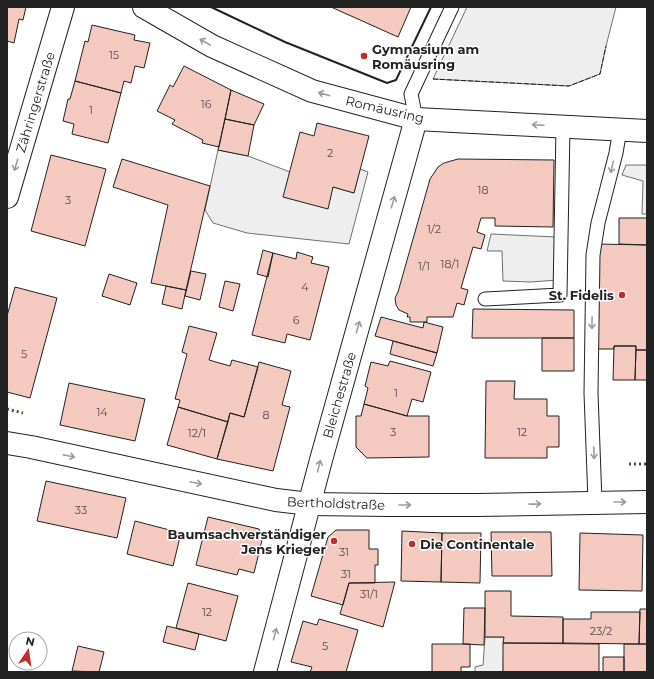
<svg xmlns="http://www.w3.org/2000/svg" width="654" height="679" font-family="Montserrat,sans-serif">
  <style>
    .green { fill: #eee; stroke: #6f6f6f }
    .building { fill: #f3c9c0; stroke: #222 }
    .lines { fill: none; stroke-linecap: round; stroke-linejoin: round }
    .lane-casing { stroke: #222; stroke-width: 15 }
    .street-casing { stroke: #222; stroke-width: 24 }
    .secondary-casing { stroke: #222; stroke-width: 24 }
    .lane { stroke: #fff; stroke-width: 13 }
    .street { stroke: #fff; stroke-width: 22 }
    .secondary { stroke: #fff; stroke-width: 22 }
    .hedge { stroke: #2f5e38; stroke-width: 3; stroke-dasharray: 2 3; stroke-linecap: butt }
    .fence { stroke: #222; stroke-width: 1; stroke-dasharray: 5 2; stroke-linecap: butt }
    .wall { stroke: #222; stroke-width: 2 }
    .oneway { stroke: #9c9c9c }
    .poi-dot { fill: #c62828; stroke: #fff; stroke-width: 1.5 }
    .labels { text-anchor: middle; stroke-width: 3; stroke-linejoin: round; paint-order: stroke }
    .number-label { font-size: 11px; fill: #564c4a }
    .poi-label { font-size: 13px; font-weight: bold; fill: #222; stroke: #fff; text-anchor: start }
    .street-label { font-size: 13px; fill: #222; stroke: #fff }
  </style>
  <rect width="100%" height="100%" fill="#fff"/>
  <path class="green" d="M467,7H616L606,46L600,74L569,86L433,79Z
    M218,150L248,156L290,172L284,197L327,208L333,187L354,193L360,169L368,172L349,244L247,233L213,223L205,210Z
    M626,165H647V214H642L643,181L622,175Z
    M491,234L556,237L558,280L530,282L503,281L502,251H487Z
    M485,637H504L503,672H475V667L483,665Z"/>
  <path class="building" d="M7,7H26L23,20L19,19L14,43L7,41Z
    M331,7H411L398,37Z
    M92,25L135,35L134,40L150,43L144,68L135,66L131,83L124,81L121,93L75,81L85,41L88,42Z
    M184,66L231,90L219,147L202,143L203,140L172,124L175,120L157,111L170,85L173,87Z
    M75,81L121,93L108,143L72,134L74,124L63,121L68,99H70Z
    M231,90L264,104L254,125L225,119Z
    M225,119L254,125L248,156L218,150Z
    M317,123L369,136L354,193L333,187L328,209L283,197L300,132L314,136Z
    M51,155L106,169L85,246L31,231Z
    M122,159L210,186L186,290L151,283L168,205L113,187Z
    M458,159L554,160L553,227L495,226V218H481L477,232L485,235L481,249L473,247L461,288L468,290L464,305L457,303L453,317H427V322H410V317H407L408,314L399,310L396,305L395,298L398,292L430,179L438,167L444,163Z
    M619,218H647V245L619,244Z
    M597,244L647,245V350H636V346H614V349H596Z
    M263,250L273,253L268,277L257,274Z
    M297,252L313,257L311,263L329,267L310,340L287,334L285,343L252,335L273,253L296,259Z
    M191,271L206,274L200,300L185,296Z
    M109,274L137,283L130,305L102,296Z
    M225,281L240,284L233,311L219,307Z
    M166,286L186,290L182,309L162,304Z
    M15,287L57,298L30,398L7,392V316Z
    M473,309L574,310V338H472Z
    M381,317L423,328L424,322L443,327L437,353L375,336Z
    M189,326L217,333L209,360L230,366L232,360L258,367L244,417L230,413L228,422L178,407L180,400L175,399L187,354L182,352Z
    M542,338H574V371H542Z
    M393,341L437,353L433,366L390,354Z
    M614,346H636L635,380H613Z
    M636,350H647V380H635Z
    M390,361L431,372L423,402L412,399L407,416L364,404L368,388L365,386L371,362L388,366Z
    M259,362L291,371L282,405L290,407L273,471L217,459L230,413L244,417Z
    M486,381H515L514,399H547V416H559V447H547V458H485Z
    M69,383L145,399L135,441L60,425Z
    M364,404L407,416H429V457L367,458L356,447V416H361Z
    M178,407L228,422L217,459L167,445Z
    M46,481L126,498L117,538L37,521Z
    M208,517L259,529L263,536L254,573L239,569L237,575L196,565Z
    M135,521L181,533L173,566L127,554Z
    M336,530H369V549H378V565H375V583H349L343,605L311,596L328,537Z
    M402,531L442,533L441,582L401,581Z
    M491,532H551L552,576H492Z
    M442,533H481L480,583L441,582Z
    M580,533L643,535L642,591L579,590Z
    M395,582L383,627L340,614L349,583Z
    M188,583L238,596L226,641L176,628Z
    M485,591H511V616L563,617V643H503L504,637H485Z
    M464,608H485L484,645L463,644Z
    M640,609H647V644H639Z
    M591,612H640L639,644L563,643V619H591Z
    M319,619L358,630L346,672H310L312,667L291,662L303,621L317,625Z
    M167,626L199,634L195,650L163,642Z
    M503,643L599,644V672H503Z
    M432,644H470V667H461V672H432Z
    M624,644H647V672H624Z
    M78,646L104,652L99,672L72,671Z
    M603,657H624V672H603Z"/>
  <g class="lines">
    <defs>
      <path id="lane" d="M416,119L411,94L452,7
        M485,299L560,295L563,127
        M595,502L591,393L593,255L598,223L616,153L620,129"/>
      <path id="street" d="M265,672L321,460L416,119"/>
      <path id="secondary" d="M144,7L212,46L312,91L416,119L647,131
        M7,197L63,7
        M7,443L31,447L276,500L310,504L388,505H477L647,502"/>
    </defs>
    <use href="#lane" class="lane-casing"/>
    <use href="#street" class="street-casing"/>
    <use href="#secondary" class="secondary-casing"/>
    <use href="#lane" class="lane"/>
    <use href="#street" class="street"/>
    <use href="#secondary" class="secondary"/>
    <path class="hedge" d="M7,409L23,413
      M629,464H647"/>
    <path class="fence" d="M433,79L569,86L600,74L606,46"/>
    <path class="wall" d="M211,7L285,42L387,83L396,80L431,7"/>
  </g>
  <defs><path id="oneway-shaft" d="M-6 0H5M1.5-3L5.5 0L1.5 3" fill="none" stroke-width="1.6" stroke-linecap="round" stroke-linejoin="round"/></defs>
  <g class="oneway">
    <use href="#oneway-shaft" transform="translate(205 42) rotate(-150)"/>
    <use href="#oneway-shaft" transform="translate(324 94) rotate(-164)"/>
    <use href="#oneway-shaft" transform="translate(538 125) rotate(-177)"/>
    <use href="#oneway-shaft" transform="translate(16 165) rotate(107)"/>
    <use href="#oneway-shaft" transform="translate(612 167) rotate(104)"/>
    <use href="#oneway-shaft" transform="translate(393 202) rotate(-74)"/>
    <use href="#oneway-shaft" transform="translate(592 323) rotate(91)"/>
    <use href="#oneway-shaft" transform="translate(358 327) rotate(-74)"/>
    <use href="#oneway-shaft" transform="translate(594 453) rotate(88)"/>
    <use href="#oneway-shaft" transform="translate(69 456) rotate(12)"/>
    <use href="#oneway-shaft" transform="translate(319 466) rotate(-76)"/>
    <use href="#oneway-shaft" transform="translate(196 483) rotate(12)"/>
    <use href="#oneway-shaft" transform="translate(620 502)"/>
    <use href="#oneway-shaft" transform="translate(535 504) rotate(-1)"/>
    <use href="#oneway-shaft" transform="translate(405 505)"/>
    <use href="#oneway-shaft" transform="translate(275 634) rotate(-75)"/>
  </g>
  <g class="poi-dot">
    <circle cx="364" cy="56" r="4"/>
    <circle cx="622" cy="295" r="4"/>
    <circle cx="334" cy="541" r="4"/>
    <circle cx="412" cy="544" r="4"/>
  </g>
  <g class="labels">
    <g class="number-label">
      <text x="114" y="59">15</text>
      <text x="206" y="108">16</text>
      <text x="91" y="114">1</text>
      <text x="330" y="157">2</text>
      <text x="483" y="194">18</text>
      <text x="68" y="204">3</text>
      <text x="434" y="233">1/2</text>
      <text x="450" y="268">18/1</text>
      <text x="424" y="270">1/1</text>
      <text x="305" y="291">4</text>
      <text x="296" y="324">6</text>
      <text x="24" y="358">5</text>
      <text x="396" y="397">1</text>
      <text x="102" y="416">14</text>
      <text x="266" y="419">8</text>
      <text x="393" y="436">3</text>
      <text x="522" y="436">12</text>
      <text x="197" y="437">12/1</text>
      <text x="81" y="514">33</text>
      <text x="344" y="556">31</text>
      <text x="346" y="578">31</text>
      <text x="369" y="598">31/1</text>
      <text x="207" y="616">12</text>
      <text x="601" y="635">23/2</text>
      <text x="325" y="650">5</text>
    </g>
    <g class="poi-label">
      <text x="372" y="54">Gymnasium am<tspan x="372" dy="15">Romäusring</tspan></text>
      <text x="614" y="300" text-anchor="end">St. Fidelis</text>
      <text x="326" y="539" text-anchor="end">Baumsachverständiger<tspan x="326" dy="15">Jens Krieger</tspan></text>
      <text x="420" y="549">Die Continentale</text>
    </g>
    <g class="street-label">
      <text transform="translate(35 102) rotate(-73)" y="5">Zähringerstraße</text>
      <text transform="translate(385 109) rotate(13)" y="5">Romäusring</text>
      <text transform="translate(339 395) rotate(-74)" y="5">Bleichestraße</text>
      <text transform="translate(336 503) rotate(2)" y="5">Bertholdstraße</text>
    </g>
  </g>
  <rect width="654" height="679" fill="none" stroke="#222222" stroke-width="16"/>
  <g transform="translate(28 651) rotate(13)"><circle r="19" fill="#ffffff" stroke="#a7a7a7"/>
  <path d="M0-3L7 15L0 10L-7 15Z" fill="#c62828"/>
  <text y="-6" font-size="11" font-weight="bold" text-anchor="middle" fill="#222222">N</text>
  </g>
</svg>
